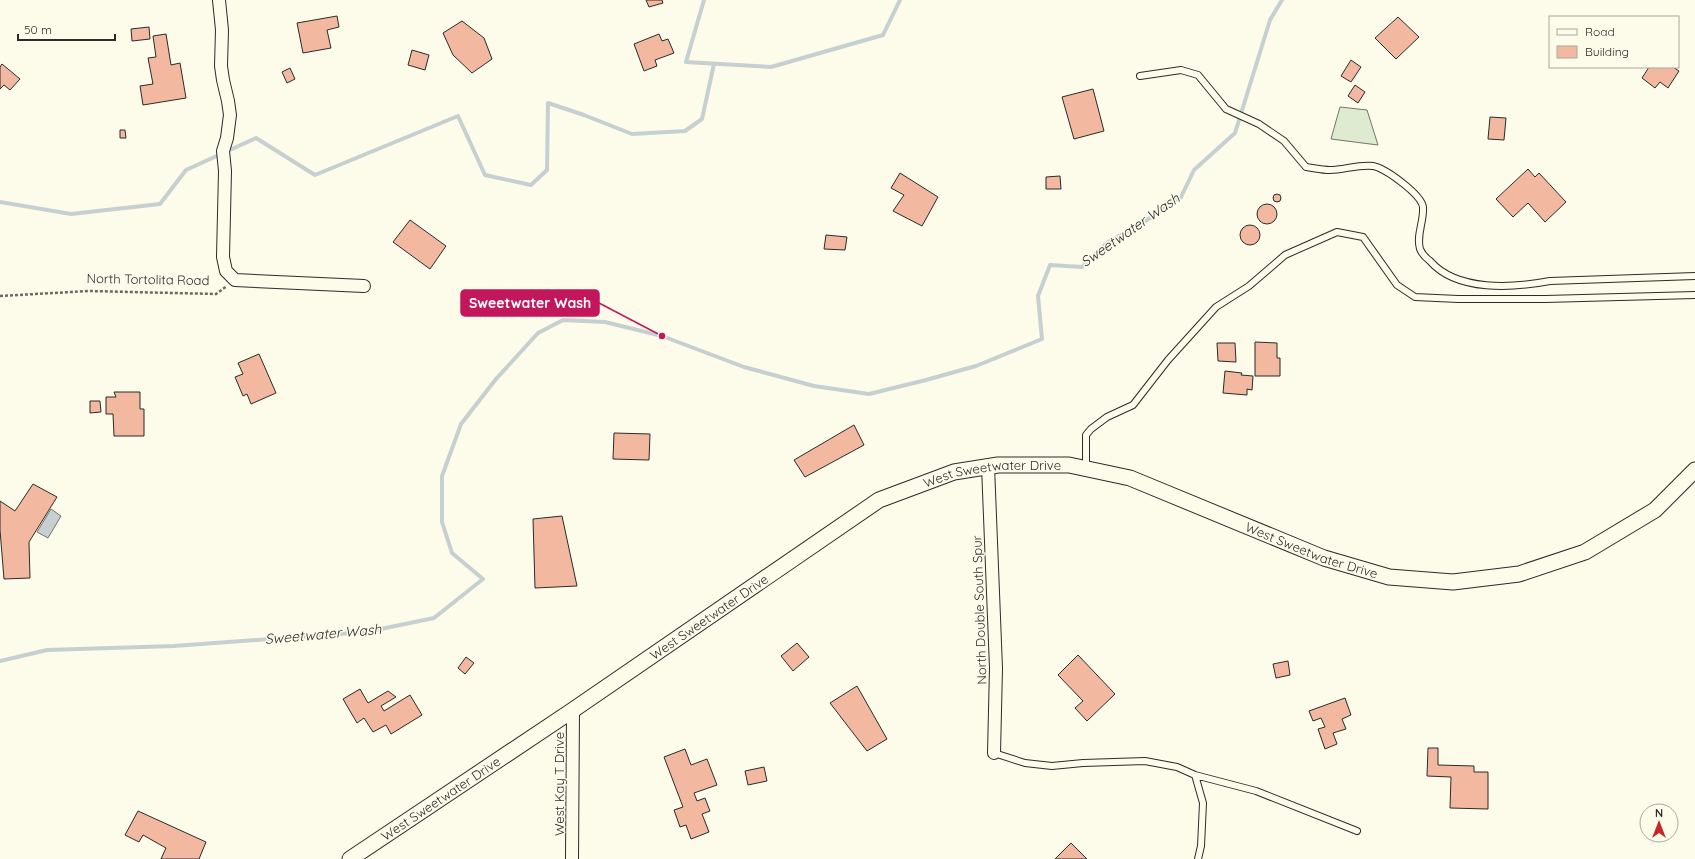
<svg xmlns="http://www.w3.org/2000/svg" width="1695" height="859" font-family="Quicksand,sans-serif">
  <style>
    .green { fill: #deebd1; stroke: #74746e }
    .water { fill: #c7d0d0; stroke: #74746e }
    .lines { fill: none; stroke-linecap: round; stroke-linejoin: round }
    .stream { stroke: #c7d0d0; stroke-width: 4 }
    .building { fill: #f2b8a0; stroke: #2b2b2b }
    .service-casing { stroke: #2b2b2b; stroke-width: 8 }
    .minor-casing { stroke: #2b2b2b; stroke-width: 14 }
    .tertiary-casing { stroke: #2b2b2b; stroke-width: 17 }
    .path { stroke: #6a6964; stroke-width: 2.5; stroke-dasharray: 3 2; stroke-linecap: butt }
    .service { stroke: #fdfbea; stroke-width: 6 }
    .minor { stroke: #fdfbea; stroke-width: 12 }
    .tertiary { stroke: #fdfbea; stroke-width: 15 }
    .labels { text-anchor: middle; stroke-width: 3; stroke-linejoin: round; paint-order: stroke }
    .street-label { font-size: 13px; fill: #2b2b2b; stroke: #fdfbea }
    .water-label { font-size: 14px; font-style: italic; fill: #2b2b2b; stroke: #fdfbea }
    .leader { fill: none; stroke: #c2185b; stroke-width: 1.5 }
    .callout-dot { fill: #c2185b; stroke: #fdfbea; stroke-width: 1.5 }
    .callout { fill: #c2185b; stroke: #c2185b; stroke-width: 1.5 }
    .callout-label { font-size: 14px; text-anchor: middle; font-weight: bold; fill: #fff }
  </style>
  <rect width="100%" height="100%" fill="#fdfbea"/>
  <path class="green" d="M1340,107L1367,110L1378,145L1331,139Z"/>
  <path class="water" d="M51,509L61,516L48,538L37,532Z"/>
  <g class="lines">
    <path class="stream" d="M704,0L686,62L771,67L883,35L900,0
      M0,202L71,214L160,204L186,170L256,138L315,175L458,116L485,175L531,185L547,170L548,103L584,115L632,134L685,131L702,119L714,64
      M0,661L47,650L174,646L366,632L434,618L483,579L452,553L442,522V476L461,424L496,379L538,333L563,320L605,322L662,336L744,367L814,386L869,394L926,380L976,366L1042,339L1038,296L1050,265L1082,267L1108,242L1138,226L1181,197L1194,170L1235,133L1270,20L1282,0"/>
  </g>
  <path class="building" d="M646,0H662L663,3L649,7Z
    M337,16L339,27L327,30L331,48L303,53L297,23Z
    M1398,17L1419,37L1396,59L1375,38Z
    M462,21L484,38L492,59L472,73L453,55L443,33Z
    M149,27L150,39L132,41L131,29Z
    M166,34L171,65L180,63L186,98L143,105L140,86L153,84L148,58L156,57L153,36Z
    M659,34L662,41L668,39L674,53L655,60L657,66L644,71L634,44Z
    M412,50L429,55L425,70L408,65Z
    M1351,60L1361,67L1351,82L1341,76Z
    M2,64L20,79L10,90L4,85L0,89V67Z
    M1649,67H1673L1679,71L1668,88L1660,82L1655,88L1642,78Z
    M290,68L295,79L287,83L282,72Z
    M1355,85L1365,92L1358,103L1348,96Z
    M1093,89L1104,131L1074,139L1062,97Z
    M1490,117L1506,118L1504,140L1488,139Z
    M120,130H125L126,138H120Z
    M1528,169L1535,177L1539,173L1566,202L1545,222L1528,203L1513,217L1496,199Z
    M900,173L938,197L922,226L893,211L904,195L891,188Z
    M1060,176L1061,189H1046V177Z
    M1273 198a4 4 0 1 1 8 0a4 4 0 1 1-8 0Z
    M1257 214a10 10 0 1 1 20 0a10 10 0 1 1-20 0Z
    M410,220L446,246L430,269L393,242Z
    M1240 235a10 10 0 1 1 20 0a10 10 0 1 1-20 0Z
    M826,235L847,237L845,250L824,249Z
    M1255,342L1277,343V358H1280V376H1255Z
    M1217,343H1235L1236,362L1218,361Z
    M259,354L276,393L251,404L247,394L243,396L235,377L243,374L238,363Z
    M1225,371L1242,373L1241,375L1253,376L1252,390L1247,389V395L1223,393Z
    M114,392H140V409H144V436H114L113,414H106V397H116Z
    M90,401H100L101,412L90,413Z
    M854,425L864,445L805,477L794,460Z
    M614,433L650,434L649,460L613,459Z
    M33,484L57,497L29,542L30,578L4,579L0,530V501L15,511Z
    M562,516L577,586L535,588L533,519Z
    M797,643L809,657L793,671L781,656Z
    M1078,655L1115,694L1087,721L1075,708L1083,701L1058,675Z
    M466,657L474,663L465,674L458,668Z
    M1288,661L1290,675L1276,678L1273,664Z
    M857,686L887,739L867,751L830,703Z
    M360,689L368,703L388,691L396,697L381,706L384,711L410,695L422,715L391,734L386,725L373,732L364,718L357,723L343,699Z
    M1345,698L1351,715L1342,719L1346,729L1333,733L1337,744L1325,749L1318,729L1325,727L1321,718L1313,721L1309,711Z
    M1428,748H1438V765L1474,766V772H1488V809L1450,808L1451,777L1427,776Z
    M685,749L691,765L707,759L717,785L694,793L697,801L705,798L710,811L702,814L709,832L691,839L686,825L680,827L674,810L683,807L664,757Z
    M764,767L767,781L748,785L745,771Z
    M138,811L206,842L199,859H161L166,848L143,835L139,842L125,835Z
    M1071,843L1087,859H1055Z"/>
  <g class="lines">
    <defs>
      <path id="service" d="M1140,76L1181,70L1198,75L1226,109L1259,124L1284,141L1306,167C1314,168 1322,170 1330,170C1343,170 1360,164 1373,166C1385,168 1421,194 1423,207C1424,222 1416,235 1420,249C1422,254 1426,258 1430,261C1457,292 1513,288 1550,281L1695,276
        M1086,469V435L1091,429L1107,417L1133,405L1168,360L1216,307L1249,286L1285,255L1337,232L1363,237L1397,285L1415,297L1458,299H1545L1695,295
        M994,753L1025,763L1052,766L1083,763L1145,761L1177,767L1195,775L1256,791L1357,831
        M1195,775L1203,803L1201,846L1198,859"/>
      <path id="minor" d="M219,0L222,30L221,66L223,80L228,101L230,115L227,138L223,151L225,171L223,257L226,271L235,280L364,286
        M988,466L996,668L994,753
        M572,859L573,710"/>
      <g id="tertiary">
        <path id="s1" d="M350,859L573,710L879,500L954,472L998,465H1069L1130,478L1324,558L1389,577L1453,582L1519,574L1585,552L1655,510L1695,470"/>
      </g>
    </defs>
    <use href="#service" class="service-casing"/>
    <use href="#minor" class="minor-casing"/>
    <use href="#tertiary" class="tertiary-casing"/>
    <path class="path" d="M0,296L89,291L216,294L227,286"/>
    <use href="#service" class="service"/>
    <use href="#minor" class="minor"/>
    <use href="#tertiary" class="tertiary"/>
  </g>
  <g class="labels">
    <g class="street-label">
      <text transform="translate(148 279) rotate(1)" y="5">North Tortolita Road</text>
      <text dy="5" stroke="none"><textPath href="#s1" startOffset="757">West Sweetwater Drive</textPath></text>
      <text dy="5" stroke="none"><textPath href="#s1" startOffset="1093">West Sweetwater Drive</textPath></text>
      <text transform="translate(979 610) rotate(-92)" y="5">North Double South Spur</text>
      <text dy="5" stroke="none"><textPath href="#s1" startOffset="433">West Sweetwater Drive</textPath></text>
      <text transform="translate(559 784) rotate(-90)" y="5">West Kay T Drive</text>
      <text dy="5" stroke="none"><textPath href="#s1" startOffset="109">West Sweetwater Drive</textPath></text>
    </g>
    <g class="water-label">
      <text transform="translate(1130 230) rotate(-35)" y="5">Sweetwater Wash</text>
      <text transform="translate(323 634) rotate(-5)" y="5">Sweetwater Wash</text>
    </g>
  </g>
  <path class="leader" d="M662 336L599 303"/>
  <circle class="callout-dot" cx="662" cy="336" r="4"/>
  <rect class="callout" x="461" y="290" width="138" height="26" rx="4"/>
  <g class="callout-label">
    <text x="530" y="308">Sweetwater Wash</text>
  </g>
  <rect x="1549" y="16" width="130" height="52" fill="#fdfbea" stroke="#a9a89e"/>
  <rect x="1557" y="29" width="20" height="6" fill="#fdfbea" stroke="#a9a89e"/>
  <text x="1585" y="36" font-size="12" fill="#2b2b2b">Road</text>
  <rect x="1557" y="46" width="20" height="12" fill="#f2b8a0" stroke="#a9a89e"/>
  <text x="1585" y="56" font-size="12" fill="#2b2b2b">Building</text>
  <g transform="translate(1659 823)"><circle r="19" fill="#fdfbea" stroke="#a9a89e"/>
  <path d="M0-3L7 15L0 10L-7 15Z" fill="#c62828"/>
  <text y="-6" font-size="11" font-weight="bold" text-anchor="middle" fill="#2b2b2b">N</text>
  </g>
  <path d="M18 34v6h97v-6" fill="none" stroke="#2b2b2b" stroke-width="2"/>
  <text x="24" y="34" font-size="12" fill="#2b2b2b" stroke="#fdfbea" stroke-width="3" paint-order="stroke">50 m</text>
</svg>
